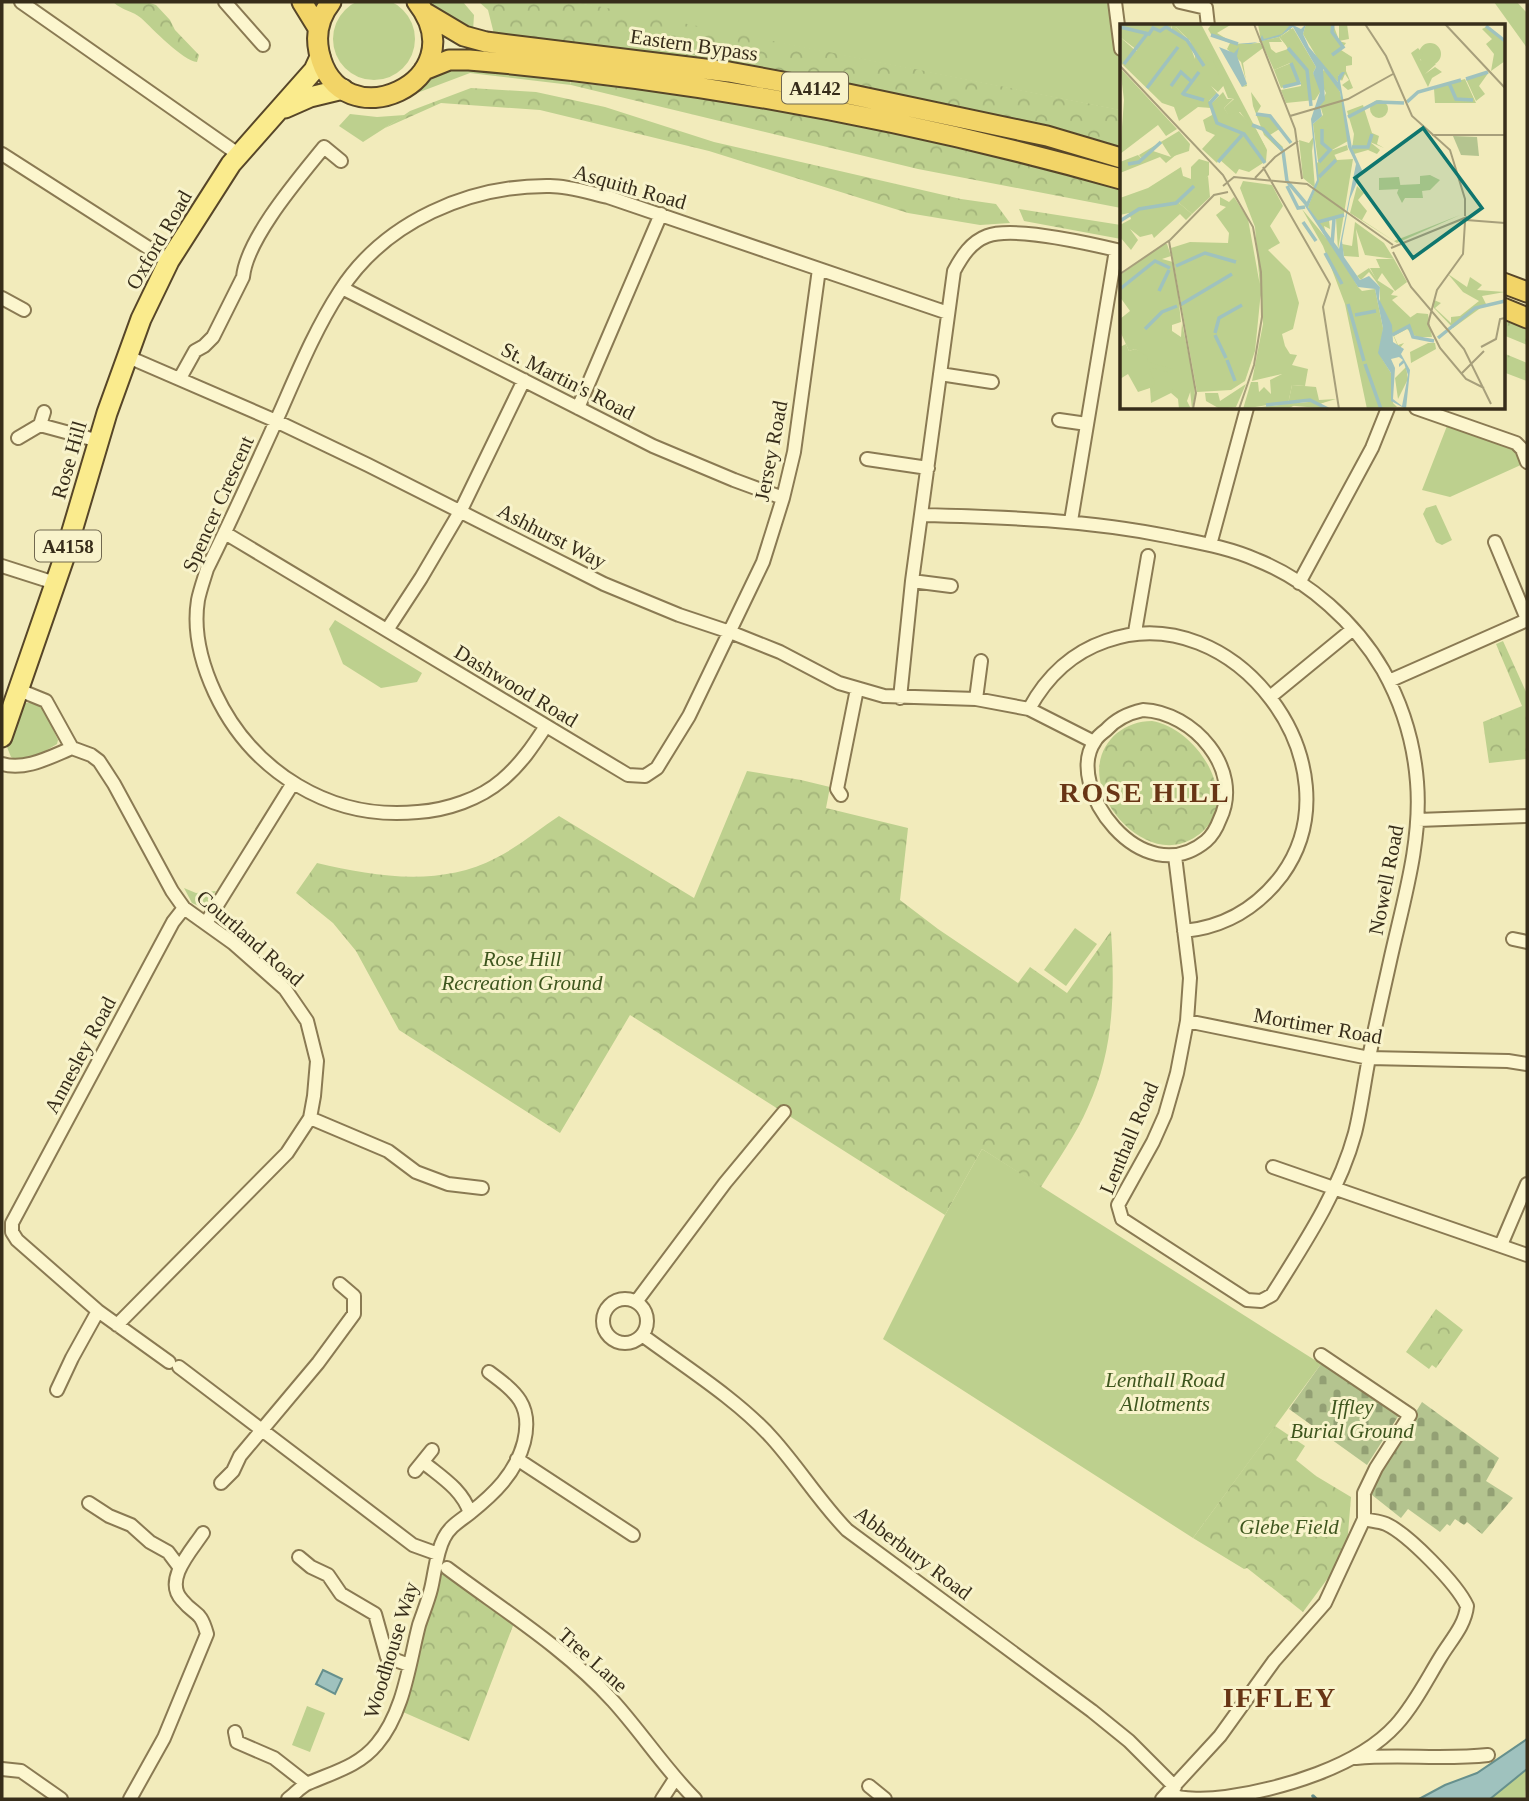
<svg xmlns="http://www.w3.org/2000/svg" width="1529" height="1801" font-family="Georgia,serif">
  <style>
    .green { fill: #bdd08e }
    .forest { fill: url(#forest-crowns) }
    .cemetery { fill: url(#cemetery-stones) }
    .water { fill: #9fc2be; stroke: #66908d; stroke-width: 2 }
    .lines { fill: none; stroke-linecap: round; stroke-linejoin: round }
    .stream { stroke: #66908d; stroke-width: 3.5 }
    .minor-casing { stroke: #8a7a53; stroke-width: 16 }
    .primary-casing { stroke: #574628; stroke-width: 23 }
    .trunk-casing { stroke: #574628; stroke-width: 23 }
    .minor { stroke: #fcf6ce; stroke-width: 12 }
    .primary { stroke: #faeb8d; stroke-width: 19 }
    .trunk { stroke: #f2d467; stroke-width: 19 }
    .labels { text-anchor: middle; stroke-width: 6; stroke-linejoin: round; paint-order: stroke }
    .shield { fill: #f8f3cb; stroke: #71684f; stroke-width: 2 }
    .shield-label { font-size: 19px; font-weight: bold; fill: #372d1a }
    .street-label { font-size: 21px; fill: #372d1a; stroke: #f8f3cb }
    .park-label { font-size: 21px; font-style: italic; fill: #3e561e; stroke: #f8f3cb }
    .district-label { font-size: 28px; font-weight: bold; letter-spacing: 2px; fill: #683515; stroke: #f8f3cb }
    .inset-river { fill: none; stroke: #9fc2be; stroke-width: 3.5 }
    .inset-road { fill: none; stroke: #a79f7b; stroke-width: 2 }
    .view { fill: #0f766e; fill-opacity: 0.15; stroke: #0f766e; stroke-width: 3.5 }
    .inset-edge { fill: none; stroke: #372d1a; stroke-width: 3.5 }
  </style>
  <defs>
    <pattern id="forest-crowns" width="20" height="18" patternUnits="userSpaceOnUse" patternTransform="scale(1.75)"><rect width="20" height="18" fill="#bdd08e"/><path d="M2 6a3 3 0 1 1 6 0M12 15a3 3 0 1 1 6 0" fill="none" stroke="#a3b37a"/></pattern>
    <pattern id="cemetery-stones" width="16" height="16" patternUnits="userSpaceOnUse" patternTransform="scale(1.75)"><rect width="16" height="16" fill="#b4c48f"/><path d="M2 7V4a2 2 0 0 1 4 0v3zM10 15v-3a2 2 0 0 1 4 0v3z" fill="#93a074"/></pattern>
  </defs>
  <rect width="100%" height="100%" fill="#f2ebbb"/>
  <path class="green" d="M333 39a41 41 0 1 1 82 0a41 41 0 1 1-82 0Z
    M427,2H463L474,15L473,31L433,9Z
    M572,2H1111C1116,37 1126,75 1119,110Z
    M1494,2H1517L1527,13V48Z
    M460,67L570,80L571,85L470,73L417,93C426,75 441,72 460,67Z
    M350,114L377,117L405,115L363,142L339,126Z
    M1447,426L1506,446L1513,450L1523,464L1450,497L1422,490Z
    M1436,505L1452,540L1442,545L1436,542L1423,514L1426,508Z
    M335,620L422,673L417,682L381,688L343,664L329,629Z
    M34,702L41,704L58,740L57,744C43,752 26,766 11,757L7,747L21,707L26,703Z
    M184,888L196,893L216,891L203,908L192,903Z
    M1075,928L1097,944L1066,986L1044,970Z
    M982,1149L1321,1364L1193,1538L883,1339L945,1215Z
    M307,1706L325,1713L310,1752L292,1745Z"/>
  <path class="forest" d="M113,2H147L156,5L170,20L175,30L199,55L197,62C183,61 153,29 141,18C133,11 123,11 113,2Z
    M479,2H572L602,7L1121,110V148L1035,124L860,86L711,59L494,34L488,10Z
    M571,82L684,95L863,123L1121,188V208L918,169L571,85Z
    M471,88L536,92L605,107L714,142L961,199L996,204L1010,223L980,225L908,213L709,151L540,110L441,103L385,128L410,111Z
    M1019,209L1121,225V239L1024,221Z
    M1503,316L1527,328V345L1503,335Z
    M1503,353L1527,363V381L1503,372Z
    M1503,641L1527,694V759L1489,763L1483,722L1522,706L1496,644Z
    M1152,721C1201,729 1249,810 1190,840C1152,860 1106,818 1100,780C1094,747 1120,721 1152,721Z
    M747,771L801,780L830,787L826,808L908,828L900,900L938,929L1018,983L1030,967L1067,993L1111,931C1115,991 1114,1051 1088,1107C1076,1135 1057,1161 1041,1187L982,1149L945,1215L630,1015L560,1133L399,1030L356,951L333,923L296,893L317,863C376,877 441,887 496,858C518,847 538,830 559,816L694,898Z
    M1436,1309L1463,1330L1436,1368L1432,1365L1429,1369L1406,1352Z
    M1275,1426L1305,1446L1296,1460L1316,1476L1351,1497L1347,1546L1331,1574L1303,1612L1247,1568L1244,1569L1193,1538Z
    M441,1571L514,1623L469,1741L403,1712Z
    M1527,1769L1525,1799H1490Z"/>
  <path class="cemetery" d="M1321,1364L1399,1415L1367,1465L1289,1409Z
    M1422,1402L1499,1458L1486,1481L1513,1498L1482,1534L1467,1522L1464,1525L1455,1519L1450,1526L1447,1524L1440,1532L1408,1509L1401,1518L1367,1491Z"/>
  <path class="water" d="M323,1670L342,1679L335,1694L316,1684Z
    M1527,1739V1769L1490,1799H1419L1445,1785L1477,1773Z"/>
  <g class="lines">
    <path class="stream" d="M1313,1796L1316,1799"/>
    <defs>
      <path id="minor" d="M21,2L238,154
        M225,2L263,45
        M1115,2L1121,49
        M1180,2L1206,8L1208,26
        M2,154L169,261
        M342,288L653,446L734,480L783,498
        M2,298L24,310
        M126,356L276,421L368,465L604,584L679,615L730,632L780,652L839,683L884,696L976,699L1029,709L1094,742
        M940,374L992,382
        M180,378L195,351L204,346L213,337L243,277C247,238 299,178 324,147L341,161
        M578,408L661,214
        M1416,408L1516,443L1522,449L1527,462
        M1059,420L1087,424
        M40,425L99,441
        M18,438L40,425L44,412
        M867,459L928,468
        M921,515C1006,517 1089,520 1172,537C1201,543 1230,548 1257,560C1309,581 1355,622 1383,670C1402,704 1414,743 1417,782C1422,842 1403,902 1390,961C1383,993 1375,1026 1369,1058C1364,1083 1361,1109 1355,1133C1339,1192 1304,1244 1272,1295L1261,1301L1247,1300L1122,1219L1118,1205L1153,1142L1165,1115L1177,1073L1187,1021L1190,978L1175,856
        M1071,521L1116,250
        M225,533L628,775L645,776L657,768L689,716L763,562L783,498L794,452L819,269
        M1495,542L1527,619
        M1210,545L1247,408
        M2,566L55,583
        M912,581L951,586
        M1299,583L1372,448L1388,408
        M387,630L421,578L461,510L524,380
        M1135,632L1148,556
        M1389,681L1527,620
        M1270,697L1353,629
        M900,698L912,581L954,271C962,256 971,242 987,236C1014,226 1092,244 1121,251
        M976,699L981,661
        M1029,709C1047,676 1071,653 1106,641C1234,595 1361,766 1282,875C1257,908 1225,927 1184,931
        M1143,710C1193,712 1244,769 1220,819C1217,827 1213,835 1206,841C1142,894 1063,786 1095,741C1097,737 1102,733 1106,730C1116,719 1129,713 1143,710Z
        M546,726C533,746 521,764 502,780C480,799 447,810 418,812C331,821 252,772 215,693C202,665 193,631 198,600C200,590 204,579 207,569C233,517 257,463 281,410C299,369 316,328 340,291C385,221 470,185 550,186C569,186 590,193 608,197L948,313
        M72,748L91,755L99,761L114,784L172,891L184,908L233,943L285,989L307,1021L317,1061L314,1096L310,1118L287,1153L117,1325
        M2,764C25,771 50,757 72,748L46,701L19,690
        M841,795L837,789L857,689
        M1418,820L1527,816
        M206,923L293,783
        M1513,939L1527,942
        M1187,1021L1369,1058L1508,1061L1527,1064
        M310,1118L388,1151L416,1172L448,1184L482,1188
        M1273,1167L1527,1255
        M1501,1245L1527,1184
        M603 1321a22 22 0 1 1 44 0a22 22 0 1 1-44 0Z
        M636,1302L725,1183L784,1112
        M642,1335C684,1366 738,1400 772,1438C799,1468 819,1501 847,1530L1092,1711L1129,1741L1175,1787
        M169,1362L98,1311L17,1240L12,1232V1223L173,922L184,908
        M179,1367L413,1545L438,1554
        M57,1390L72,1358L98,1311
        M517,1459L633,1535
        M423,1462C441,1477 462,1489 470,1513
        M415,1471L432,1450
        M221,1483L233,1471L240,1456L318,1363L354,1314V1296L340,1284
        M89,1503L109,1516L131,1525L150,1542L168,1552L180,1568
        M299,1557L311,1567L328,1575L341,1594L375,1614L387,1657L409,1665
        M447,1568C503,1610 566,1649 613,1701C642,1733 665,1769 695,1799
        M235,1732L237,1742L274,1758L306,1783
        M1356,1758C1400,1754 1444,1760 1488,1755
        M2,1769L21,1771L61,1799
        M869,1786L885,1799
        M1169,1793C1179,1801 1212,1799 1226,1797C1281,1789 1358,1767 1396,1725C1414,1705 1426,1681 1440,1658C1450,1641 1465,1626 1467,1606C1457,1584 1408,1534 1386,1524C1379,1521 1371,1521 1364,1519
        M130,1799L164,1738L207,1634C200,1609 196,1617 182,1600C163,1580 192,1550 203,1533
        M288,1799C295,1794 301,1786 309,1783C334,1772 359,1766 377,1744C404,1712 409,1664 419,1625C423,1613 428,1601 431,1589C435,1573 436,1553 444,1538C450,1526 460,1521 470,1513C494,1494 516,1473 524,1442C533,1405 516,1392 489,1372
        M662,1799L675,1779
        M1162,1799L1220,1736L1274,1661L1325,1603L1364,1519V1493L1376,1468L1410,1415L1321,1355"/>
      <path id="primary" d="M285,108L310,97L343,89
        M2,737L64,558L107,413L141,319L169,261L231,164L314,70L320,57"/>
      <path id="trunk" d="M302,2L318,28
        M331,2C319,17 315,33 319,52C339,144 479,81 417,2
        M427,14L464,36L486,42L729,72L848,94L1047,136L1121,158
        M424,70L449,60H469C689,79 909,119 1121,179
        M1503,283L1527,292
        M1503,308L1527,318"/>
    </defs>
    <use href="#minor" class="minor-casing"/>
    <use href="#primary" class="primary-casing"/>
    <use href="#trunk" class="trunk-casing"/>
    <use href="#minor" class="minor"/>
    <use href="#primary" class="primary"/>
    <use href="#trunk" class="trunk"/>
  </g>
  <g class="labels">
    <g class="shield">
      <rect x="782" y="72.5" width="66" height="31" rx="5"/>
      <rect x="35" y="530.5" width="66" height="31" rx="5"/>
    </g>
    <g class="shield-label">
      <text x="815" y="95">A4142</text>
      <text x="68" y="553">A4158</text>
    </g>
    <g class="street-label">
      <text transform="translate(694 45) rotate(8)" y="7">Eastern Bypass</text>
      <text transform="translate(630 187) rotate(16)" y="7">Asquith Road</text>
      <text transform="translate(159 240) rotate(-60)" y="7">Oxford Road</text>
      <text transform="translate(568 381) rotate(27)" y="7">St. Martin's Road</text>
      <text transform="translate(771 451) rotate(-79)" y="7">Jersey Road</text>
      <text transform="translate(69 460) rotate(-74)" y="7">Rose Hill</text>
      <text transform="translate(218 504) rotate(-66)" y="7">Spencer Crescent</text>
      <text transform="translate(552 536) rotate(27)" y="7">Ashhurst Way</text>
      <text transform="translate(516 686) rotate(31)" y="7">Dashwood Road</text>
      <text transform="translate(1386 880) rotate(-79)" y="7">Nowell Road</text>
      <text transform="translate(250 938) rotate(41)" y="7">Courtland Road</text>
      <text transform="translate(1318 1026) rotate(10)" y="7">Mortimer Road</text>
      <text transform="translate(80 1055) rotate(-62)" y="7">Annesley Road</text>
      <text transform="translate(1129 1138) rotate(-67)" y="7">Lenthall Road</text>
      <text transform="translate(913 1553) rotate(37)" y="7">Abberbury Road</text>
      <text transform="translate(391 1650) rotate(-73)" y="7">Woodhouse Way</text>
      <text transform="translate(593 1660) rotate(42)" y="7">Tree Lane</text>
    </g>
    <g class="park-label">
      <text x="522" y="966">Rose Hill<tspan x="522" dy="24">Recreation Ground</tspan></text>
      <text x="1165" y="1387">Lenthall Road<tspan x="1165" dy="24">Allotments</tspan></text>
      <text x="1352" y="1414">Iffley<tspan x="1352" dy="24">Burial Ground</tspan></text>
      <text x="1289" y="1534">Glebe Field</text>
    </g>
    <g class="district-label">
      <text x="1145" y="802">ROSE HILL</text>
      <text x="1280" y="1707">IFFLEY</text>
    </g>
  </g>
  <g transform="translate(1120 24)">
    <rect width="385" height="385" fill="#f2ebbb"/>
    <path d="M0,0H51V6L56,3L68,16L75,35L76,23L91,29L105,60L98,68L91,62L97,69L89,77L90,81L103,68L107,75H113L104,84L108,90L117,86L136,106L147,126L146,137L129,148L119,145L116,150L99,135L97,139L82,125L95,111L86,107L83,96L92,91L91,84L78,83L59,97L54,83L42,79L3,41L17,26L0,13ZM173,4L196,43L193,49L202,65L195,76L166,79L161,66L181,62V59L170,39L154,46L141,17L159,13L162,18H149L151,25L156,29L168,25L161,12ZM299 30a11 11 0 1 1 22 0a11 11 0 1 1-22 0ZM0,44L57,105L46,112L38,101L0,130L4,76ZM369,48L359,62L365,70L356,77L346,55ZM131,68L141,82L137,89L148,91L161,104L150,111L163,123L161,127L144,111L133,82ZM243,81L252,109L259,112L257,120L264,124L250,118L260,126L257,130L248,126L234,130L232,125L234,110L227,87ZM59,107L70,120L69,127L51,133L42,119L22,135L19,131ZM194,112L192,127L195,164L183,154L179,116L189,119ZM79,135L89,138V151L59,179L72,190L66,196L60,190L34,214L32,210L20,213L10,205L18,216L11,226L0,213V201L11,195L9,189L0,191V174L28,164L61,143L63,152L71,155V143ZM279,153L281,165L259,166V154ZM182,185L217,227L238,263L242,267L255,265L263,304L261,333L271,349L273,379L277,383L247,385L225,280L203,222ZM256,235H274L287,258L275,267L262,249L257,257L250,244H260ZM297,289L308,290L312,313H296L288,295ZM308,319H315L316,325L291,339L290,328ZM6,320L9,327L15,325L59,344L72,363L67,377L71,385H59L58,375L51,369L31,379L30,364L18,368L8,350L0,355V323ZM286,343L288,355L278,375L275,354ZM172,361L196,363L199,376L216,375L199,380L183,376L168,385H123L168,380Z" fill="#bdd08e"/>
    <path d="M51,0H81L147,126L120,88L108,91L104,84L114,75L108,74L91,31L86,36L76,24V35L70,17L56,3L52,7ZM86,0H112L97,9L115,20L140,19L143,24L123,39L127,62L122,63L127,60L121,38L107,25L110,19L92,12L88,5L91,1ZM138,0H170L172,9H177L173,11L169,6L161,12L185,41L187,49L191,74L184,42L159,13L141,17ZM186,0H213L219,16V0H227L229,15L219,17L226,19L221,26L232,33V41L226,42V47L233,64L228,66L222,61L229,56L225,50L222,57L218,51V58L201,40L183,10ZM366,3L385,18V37L371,47L374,30L366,20L372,15L362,5ZM0,13L17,28L3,41L0,38ZM298,24L303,30L300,36L316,40L305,50L315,43L322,48L312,54L308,63L291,29ZM171,39L179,59L161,64L154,46ZM197,44L208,48L220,68L228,109V117L212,126L217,136L233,135L218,226L216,195L209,196L210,205L204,202L208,217L188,183L200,152L193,100L203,91L200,81L206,69L195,48ZM345,55L356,79H315L314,65H309ZM250 85a9 9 0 1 1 18 0a9 9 0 1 1-18 0ZM58,122L62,126L46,139L40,133L0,149V138L18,131L22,135L33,127L51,133ZM310,151L320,156L310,166L302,167L303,174H285L282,179L277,169L280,161L300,160V152ZM88,152L90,173L72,190L59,179L68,166ZM123,157L152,161L163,182L150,202L160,219L148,226L170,248L179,279L173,305L162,310L165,322L170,330L177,331L172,341L188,345L185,362L172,361L168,380L209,376L200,380L210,385L153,380L123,385L131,358H138L139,368L144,363L151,370L150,356L162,350L132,357L143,300L135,203L120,164ZM237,162L244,169L238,176L247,187L242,196L274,217L340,191L277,219L230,189ZM100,173L109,178L114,173L128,195L141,267L135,327L125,357L111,366L77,368L51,224L70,218L108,219L109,209L96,191L106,183L100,181ZM235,198L264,219L274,235L245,231L236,205L239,233L224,232L222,220L232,222ZM43,220H47L51,232L42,235L53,238L58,270L61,298L52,301V307L61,313L62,299L74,357L75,372L72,385L70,366H57L54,371L52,365H30L35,359L29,343L51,349L53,345L28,338L27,332L15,325L9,327L0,307V295L10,287L0,273V251ZM249,244L257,256L274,267L271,271L278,272L272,276L290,293L296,313L287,305L274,312L278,321L284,319L279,325L260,280V263L249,248L241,256L237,252ZM328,250L347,263L350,253L362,261L357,266L385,268L362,272L366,280L333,304L312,282L314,276L321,279L315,284L331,299V293L340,292L359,277L343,268ZM126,360L116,383L100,385L86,377L85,369H98L100,377Z" fill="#bdd08e"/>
    <path d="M211,99L203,105L204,118L210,127L227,121L228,126L214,131L212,141L203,139L209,155L203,168L197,163V139L210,127L201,118V110L202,104Z" fill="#bdd08e"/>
    <path d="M333,112L357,113L359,132L341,131Z" fill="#b4c48f"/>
    <path d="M171,0L181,5L186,0L183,10L189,23L218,58V52L222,48H225L220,57L232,124L242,146L230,175L222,217L224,233L240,256L249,252L260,263L259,275L272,301L273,318L284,325L281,330L290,346L286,385L271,377V349L258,329L263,304L255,265L238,263L185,182L197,156L191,95L200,68L193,49L196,43L173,3L163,10L158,13L131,20H117L139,18L142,11L144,15L162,10ZM203,45L220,68L228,123L236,140L219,225L188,183L199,157L193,100L202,92L200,82L205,76ZM279,333L283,336L279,340V343L284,339L288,351L282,382L273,375L275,344L271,335ZM99,23L114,29L119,23L117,32L127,60L122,63Z" fill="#9fc2be" fill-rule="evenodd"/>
    <path class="inset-river" d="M366,2L385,17M0,3L29,10L33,4L40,7L46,3L67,16L84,42M91,11L118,20M168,24L187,46L191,82M212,31L223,23L212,8L213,0M4,40L27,10M346,55L368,48M329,59L336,75L353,76M51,62L61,48L72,58M163,63L179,59L171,39M27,64L58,23M63,70L84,76M98,70L90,79L97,99L124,110L145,139M62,71L79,48M287,78L298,68L341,56M136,90L150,92L171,119M228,93L257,78L284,79M132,101L143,105L163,127L167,157L188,182M232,123H248L252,110M98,138L122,111M199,138L210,126L202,119V105M8,140L19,138L41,118M199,153L216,136M167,162L178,184L185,183M0,197L19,185L56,179L74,162M183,198L196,217M198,198L224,191M212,221L214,195M205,229L222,260M56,242L85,229L116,238M0,265L35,237L50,244M39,267L49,246M228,280L244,337M60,281L112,250M235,291L256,287M25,305L42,288L57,282M95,309L99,294L122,281M95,311L106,334M272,311L289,302L293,313L314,317M318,314L355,284L385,277M107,336L115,357M245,340L261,385M146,381L190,376L208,385"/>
    <path class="inset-road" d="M134,0L175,105L182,155M245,0L266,32L292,92L330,126L345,175V192M325,0L385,64M0,42L103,151L133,203L141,248L142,293L134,341L119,385M170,92L228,75L273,50M312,111H385M143,143L210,260L203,283L219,385M135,154L155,133L178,117M103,162L114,153L187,160L273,221M346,196L385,199M345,198L343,230L317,266L308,300L320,324L346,355L364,364M271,224L347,193M273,228L291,263L344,325L371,380M0,250L50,216M361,323L376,315L380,295L385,294M341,350L364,327M73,385L76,369L49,217L94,171L108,168"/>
    <path class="view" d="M303,104L362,184L293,234L235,154Z"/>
    <rect width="385" height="385" class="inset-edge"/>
  </g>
  <rect width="1529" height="1801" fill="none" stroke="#372d1a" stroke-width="7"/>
</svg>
